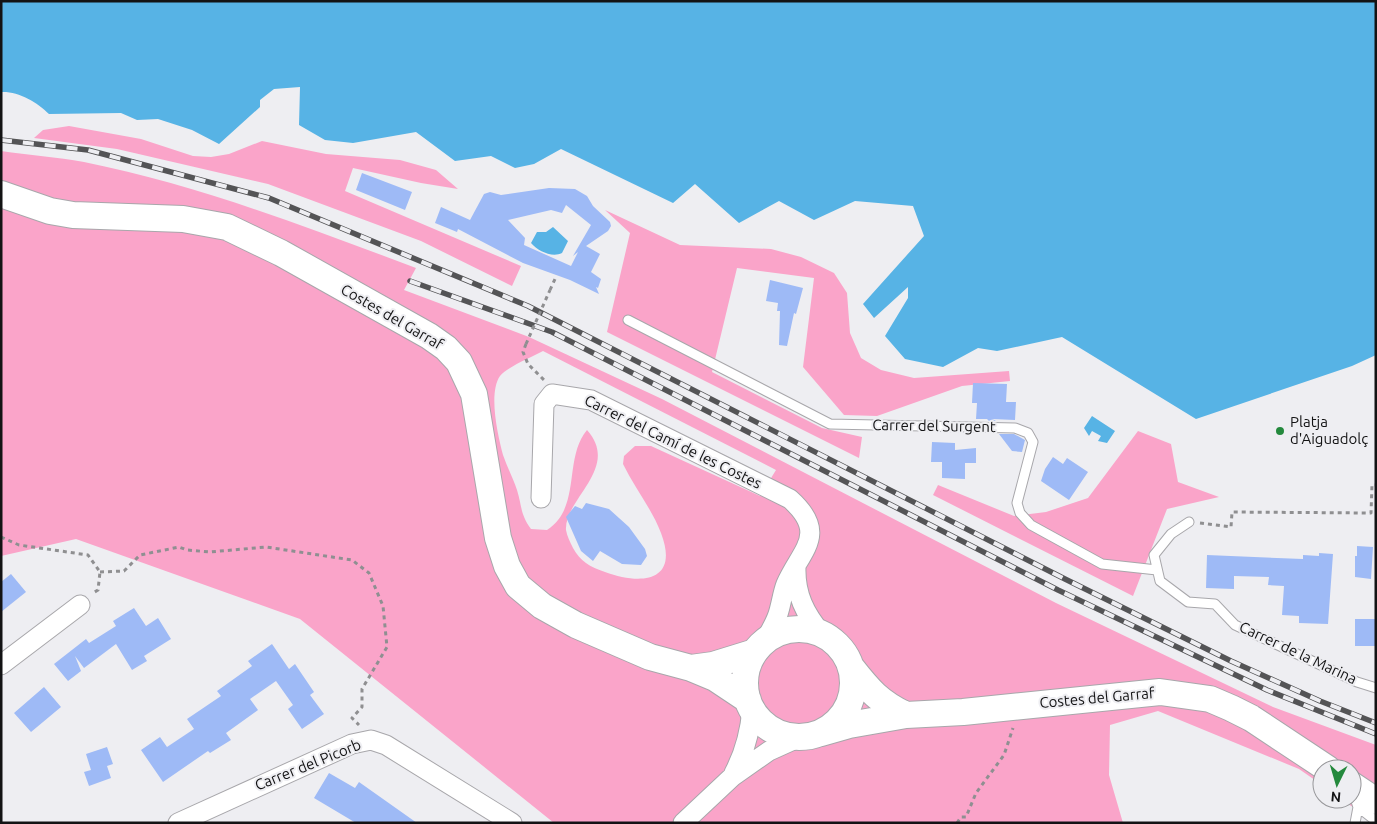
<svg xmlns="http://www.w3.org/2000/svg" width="1377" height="824" font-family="Ubuntu,sans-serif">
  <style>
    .green { fill: #faa4c9; fill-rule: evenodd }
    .water { fill: #57b3e5 }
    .building { fill: #9ebaf6; fill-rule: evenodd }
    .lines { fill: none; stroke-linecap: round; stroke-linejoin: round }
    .service-casing { stroke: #a8a7ab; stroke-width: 11 }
    .minor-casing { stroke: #a8a7ab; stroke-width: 21 }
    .secondary-casing { stroke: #a8a7ab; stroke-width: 28 }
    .path { stroke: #8f8f91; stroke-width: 3; stroke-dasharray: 4 4; stroke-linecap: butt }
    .service { stroke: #fff; stroke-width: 9 }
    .minor { stroke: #fff; stroke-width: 19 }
    .secondary { stroke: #fff; stroke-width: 26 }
    .rail-casing { stroke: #545456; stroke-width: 5.5 }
    .rail { stroke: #eeeef2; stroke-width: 4; stroke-dasharray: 11; stroke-linecap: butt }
    .path-bridge { stroke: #8f8f91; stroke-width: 3; stroke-dasharray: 4 4; stroke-linecap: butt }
    .poi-dot { fill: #24893d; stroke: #eeeef2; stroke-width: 2 }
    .labels { text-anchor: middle; stroke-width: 4; stroke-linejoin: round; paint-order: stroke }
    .street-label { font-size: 15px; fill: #131314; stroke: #eeeef2 }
    .poi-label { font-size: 15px; fill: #131314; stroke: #eeeef2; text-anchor: start }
  </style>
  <rect width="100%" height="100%" fill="#eeeef2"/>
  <path class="green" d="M69,126L141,139L193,156L211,157L229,154L262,141L326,154L400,160L436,170L458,189L421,183L353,168L345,191L521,266L512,286L421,241L268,184L117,149L34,138L43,130Z
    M1,151C29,155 57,157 84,162C198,185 307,227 416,268L404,290L529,337L662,399L1056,603L1273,707L1376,745V823L1341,799H1352V769H1322V785L1299,769L1158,711L1110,725L1109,775L1123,823H554L300,619L76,539L1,556ZM543,351L776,470L760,496L651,446H635L624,456L623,464C634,487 652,509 661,533C680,583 640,585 605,572C590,567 580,561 573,548C570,542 567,536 566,530C564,499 621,468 587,430C563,459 582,507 547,530L531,529C520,514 522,506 517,490C513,478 507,467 503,455C498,436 488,393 500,376C507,367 532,357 543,351Z
    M605,210L680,245L771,249L801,257L834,273L847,293L850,333L861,358L881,370L914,378L1009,371L1010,381L962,386L877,416L844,415L803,367L814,278L737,268L712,372L822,428L862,437L859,458L607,332L630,233Z
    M1138,431L1171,444L1178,482L1219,497L1167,509L1133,596L933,495L938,485L1014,516L1046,512L1088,498Z"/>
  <path class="water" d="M1,1H1376V355L1352,366L1196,419L1062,337L997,351L978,348L943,367L905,359L885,336L908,298V287L874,318L863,304L924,236L913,206L855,201L814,220L779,201L739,223L695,184L673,203L561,149L534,164L515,168L491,156L455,161L416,132L353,143L325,140L299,125L300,87L274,89L260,100V107L219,144L192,130L158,119L137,120L121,113L49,114C37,102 18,91 1,92Z
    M553,227L568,241L562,253C552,258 538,251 531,243L537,232H546Z
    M1092,416L1115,431L1107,443L1098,441L1101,436L1092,431L1089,436L1084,428Z"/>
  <path class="building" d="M362,173L412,192L405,210L356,190Z
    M549,188L575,189L587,196L593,206L610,222L611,226L608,231L586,246L600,254L591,272L601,279L598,288L596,287L599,294L570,280L523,263L458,229L457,232L435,223L441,207L470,220L484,194L490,192L501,195ZM566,205L591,225L573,256L578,252L571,266L524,245L525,238L508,220L551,210L562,213Z
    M770,280L803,288L796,314L794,313L787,346L779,345L780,311H777L778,303L766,301Z
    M973,383L1007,384L1006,402H1016L1015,420L992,419L996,421H989L987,419H976L977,403H972Z
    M999,434H1014L1025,440L1022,452L1012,451Z
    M932,442L955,443V450L976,448V463H965V479L942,478V462H931Z
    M1053,457L1063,464L1067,458L1088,472L1069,500L1041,481L1045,469Z
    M586,503L609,509L629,527L645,549L647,556L641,565L622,564L600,551L593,561L581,551L566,517L575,506L582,509Z
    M1357,546L1373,547L1371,579L1355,577V556H1357Z
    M1319,553L1333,554L1328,624L1299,623V616L1282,615L1284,586L1268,585L1269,577L1234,576V589L1206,588L1207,555L1303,559V555L1319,556Z
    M11,574L26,592L1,612V582Z
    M134,608L146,626L158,618L171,639L144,656L147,661L132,670L116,644L84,668L75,656L81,671L68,681L54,664L86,639L89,643L116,626L113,621Z
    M1355,619H1376V646H1355Z
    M272,644L289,669L295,664L314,692L310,695L324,714L302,729L288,709L293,705L276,681L250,699L258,710L226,733L231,740L210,753L208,751L163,782L141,750L160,737L167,747L194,729L187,719L221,696L217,691L252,666L248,661Z
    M44,687L61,707L31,732L14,713Z
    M107,747L113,764L107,766L111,778L89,786L84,772L91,770L86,754Z
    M329,773L355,788L359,782L417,823H356L314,798Z"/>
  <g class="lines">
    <defs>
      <path id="service" d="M628,320L830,424L1015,428L1028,433L1033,442L1017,503L1020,513L1031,525L1102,564L1157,570
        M1189,522L1171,534L1154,555L1160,581L1188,602L1215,604L1235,625L1357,682L1376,688
        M1354,795L1358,807L1355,823
        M1358,807L1376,821"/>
      <path id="minor" d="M541,498L544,404L552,394L591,400L790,499C829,534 801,550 786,584C782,594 781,607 777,617C774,625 769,633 765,641
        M796,567C795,594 805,614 822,634
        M1,665L80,605
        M734,773C745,752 750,733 752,709
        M178,823L352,744L371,740L386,745L512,823
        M683,823L732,777L769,751L800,737"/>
      <path id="secondary" d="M1,194L50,211L73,215L183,219L227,227L281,253L429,336L446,348L459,362L474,394L498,538L507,566L518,586L542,606L576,625L650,657L691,668L715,678L748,700
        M745 683a54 54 0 1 1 108 0a54 54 0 1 1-108 0Z
        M851,667C869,690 879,702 906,715
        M691,668L713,665L755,652
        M821,733L849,725L906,715L963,712L1160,692L1210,699L1231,708L1251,718L1328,769
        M1352,785L1376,801"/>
    </defs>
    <use href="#service" class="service-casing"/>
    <use href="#minor" class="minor-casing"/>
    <use href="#secondary" class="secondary-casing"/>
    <path class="path" d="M550,290L555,279
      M526,344L523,352L528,364L544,380
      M1200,523L1231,527L1232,512L1371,513L1372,485H1376
      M1,537L19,545L88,555L100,572L98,590L93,593
      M100,572L124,571L140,555L179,547L187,550L210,552L266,547L352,560L369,573L383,606L387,647L362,689V707L352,718L359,725
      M957,823L961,817H966L976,793L1004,755L1013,728"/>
    <use href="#service" class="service"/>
    <use href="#minor" class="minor"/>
    <use href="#secondary" class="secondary"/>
    <defs>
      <path id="rail" d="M1,140L88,150L269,198L528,306L1065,579L1231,661L1320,701L1376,723
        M410,281L552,332L1058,590L1267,690L1376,734"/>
    </defs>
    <use href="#rail" class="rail-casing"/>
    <use href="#rail" class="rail"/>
    <path class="path-bridge" d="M526,344L550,290"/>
  </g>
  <circle class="poi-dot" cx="1280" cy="431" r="5"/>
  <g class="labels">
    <g class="street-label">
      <text transform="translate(392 317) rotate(30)" y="5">Costes del Garraf</text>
      <text transform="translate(934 426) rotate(1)" y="5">Carrer del Surgent</text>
      <text transform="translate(673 442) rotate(26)" y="5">Carrer del Camí de les Costes</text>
      <text transform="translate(1298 653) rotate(25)" y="5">Carrer de la Marina</text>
      <text transform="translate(1097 698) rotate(-5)" y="5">Costes del Garraf</text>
      <text transform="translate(308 765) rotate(-22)" y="5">Carrer del Picorb</text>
    </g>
    <g class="poi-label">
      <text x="1290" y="427">Platja<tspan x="1290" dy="17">d'Aiguadolç</tspan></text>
    </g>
  </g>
  <rect width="1377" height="824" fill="none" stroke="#131314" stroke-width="5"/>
  <g transform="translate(1337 784) rotate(185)"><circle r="24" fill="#eeeef2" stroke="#969699"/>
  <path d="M0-4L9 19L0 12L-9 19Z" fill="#24893d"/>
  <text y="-8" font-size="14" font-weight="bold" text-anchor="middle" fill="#131314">N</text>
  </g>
</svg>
